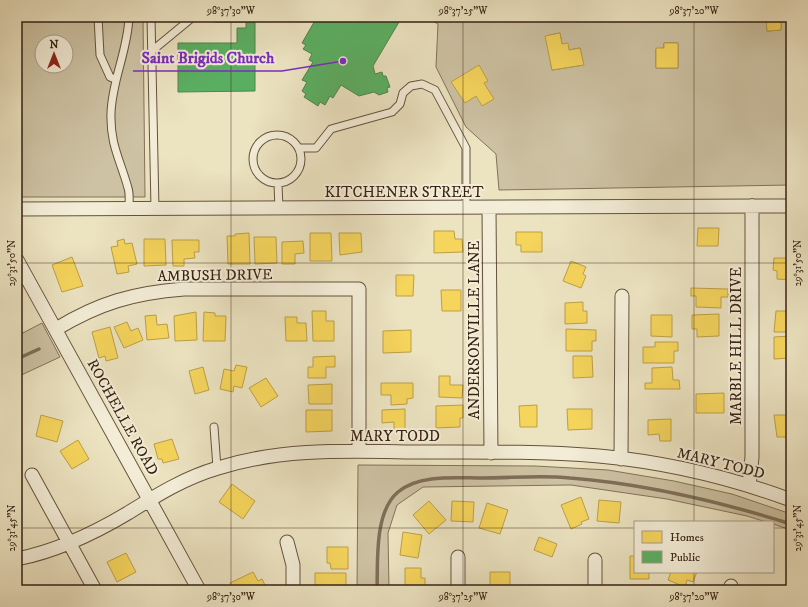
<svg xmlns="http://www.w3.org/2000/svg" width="808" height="607" font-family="'IM FELL DW Pica',serif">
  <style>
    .green { fill: #cdc2a3; stroke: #82725b; fill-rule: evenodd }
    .homes { fill: #f6d55c; stroke: #bc9f46 }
    .public { fill: #5aae61; stroke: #4f844a }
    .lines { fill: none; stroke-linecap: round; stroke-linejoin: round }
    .stream { stroke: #7e6e58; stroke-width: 3.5 }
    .service-casing { stroke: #64523e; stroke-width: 9 }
    .minor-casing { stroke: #64523e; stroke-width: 15 }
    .service { stroke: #f3edd7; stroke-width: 7 }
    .minor { stroke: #f3edd7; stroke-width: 13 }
    .ticks { fill: none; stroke: #362113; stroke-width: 1; stroke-opacity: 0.45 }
    .labels { text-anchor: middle; stroke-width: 4; stroke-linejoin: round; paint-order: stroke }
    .street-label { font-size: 15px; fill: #362113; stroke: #f3edd7 }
    .leader { fill: none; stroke: #7b2cbf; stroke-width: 1.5 }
    .callout-dot { fill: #7b2cbf; stroke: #f3edd7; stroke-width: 1.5 }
    .callout-label { font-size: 16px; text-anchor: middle; font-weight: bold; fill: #7b2cbf; stroke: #f3edd7; stroke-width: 4; stroke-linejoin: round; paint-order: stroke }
    .neatline { fill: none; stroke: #362113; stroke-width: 1.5 }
    .ticks-label { font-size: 10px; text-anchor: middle; fill: #362113 }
  </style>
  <rect width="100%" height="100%" fill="#ece3c1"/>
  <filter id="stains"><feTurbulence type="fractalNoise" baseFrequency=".005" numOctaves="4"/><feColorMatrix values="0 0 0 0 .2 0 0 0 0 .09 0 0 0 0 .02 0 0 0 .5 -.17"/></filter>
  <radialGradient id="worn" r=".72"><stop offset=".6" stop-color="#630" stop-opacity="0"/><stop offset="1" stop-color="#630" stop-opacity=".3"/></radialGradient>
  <path class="green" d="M17,17H143L145,197H17ZM42,42H66V66H42Z
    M426,17H766L767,31L781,30V17H791V185L499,190L496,154L466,127L436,67L438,24ZM560,33L562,44L569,50L580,48L583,65L552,70L546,36ZM664,43H678V68H656V49L664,48Z
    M42,323L60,357L17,377V336Z
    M358,465L535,466L608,470L674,481L732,494L791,514V530L773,524V522H766L747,516L667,499L571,485L423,487L397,505L388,533L389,590H357Z"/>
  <path class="homes" d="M766,17H781V30L767,31Z
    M560,33L562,44L568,43L569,50L580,48L584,65L552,70L545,36Z
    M664,43H678V68H656V48H664Z
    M479,65L488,81L484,83L494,99L482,106L476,96L465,103L451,82Z
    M698,228H719L718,246H697Z
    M434,231H454L455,239H462L463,252L434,253Z
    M516,232H542V252H521V245H516Z
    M249,233L250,264H228L227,236H235V234Z
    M310,233H331L332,261H310Z
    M339,233H361L362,252L340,255Z
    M254,237H276L277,263L255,264Z
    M124,239L125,244L132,243L137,264L128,266L129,272L117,274L111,247L118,246L117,241Z
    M144,239H165L166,265L144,266Z
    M172,240H199V252H194L195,258L184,259V266H173Z
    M303,241L304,253L295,254V264H282V242Z
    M72,257L83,286L62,292L52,265Z
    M774,258H791V280L777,279V271L773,270Z
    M571,261L586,267L583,274L586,276L581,288L563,281Z
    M396,275H414L413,296H396Z
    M691,288L728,289V297H721V308L696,307V296H691Z
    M441,290H461V311H442Z
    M583,302V311H587V323L565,324V303Z
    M312,311H326V321H334V341H313Z
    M776,311H791V332H774Z
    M196,312L197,340L175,341L174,316Z
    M204,312L215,313V316H226L225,341H203Z
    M719,314V336L697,337V329H692V315Z
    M156,315L157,325L167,324L169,338L147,340L145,316Z
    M651,315H672V337L651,336Z
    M285,317H297V323H306L307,341H286Z
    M127,322L131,331L138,328L143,340L124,348L114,327Z
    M110,327L118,358L106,361L105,356L99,358L92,332Z
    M566,329L596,330V341H592V351H566Z
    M411,330V352L383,353V331Z
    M791,336V358L774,359V337Z
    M655,342H678V351H674V363H643V347H655Z
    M335,356V367H326V378H308V367H313V357Z
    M573,356H592L593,377L573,378Z
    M236,365L247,367L242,388L234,386L233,392L220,389L224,369L234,371Z
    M203,367L209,390L195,394L189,371Z
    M672,367L673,380H679L680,389H645V383H652V368Z
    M439,376H450V385H463L462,398L439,397Z
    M266,378L278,396L261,407L249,388Z
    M381,383H413V398L407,399V404L391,405V395H381Z
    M332,384V404H309L308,385Z
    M724,393V413H696V394Z
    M463,405V418H460V427L436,428V406Z
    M537,405V427H520L519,406Z
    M405,409V431H394V422L382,423V410Z
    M567,409H592V429L568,430Z
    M306,410H332V431L306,432Z
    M41,415L63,421L57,442L36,436Z
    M774,415H791V437H777Z
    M671,419V441H660L659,434L648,435V420Z
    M172,439L179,459L163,463L162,459H158L154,444Z
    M78,440L89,459L72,469L60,451Z
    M232,484L255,501L243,519L219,502Z
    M581,497L589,519L581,522L582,524L571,529L561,505Z
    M599,500L621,502L619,523L597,521Z
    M429,501L446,520L429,534L413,515Z
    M452,501L474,502L473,522L451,521Z
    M487,503L508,510L500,534L479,528Z
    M403,532L422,535L418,558L400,555Z
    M539,537L557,544L552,557L534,550Z
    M327,547H348V569H331L330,563H327Z
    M126,553L136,572L117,582L107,562Z
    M630,556H635V572H649V579H630Z
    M405,568H421V578H425V590H405Z
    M253,572L258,581L262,579L267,589L233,590L230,583Z
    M490,572H510V590H490Z
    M671,572H697L693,582L687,580L685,587L668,580Z
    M315,573H346V590H315Z
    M618,588H642V590H618Z"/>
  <path class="public" d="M214,17H246V22H214Z
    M317,17H402L373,66L375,74L382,72L383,76H386L390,87L387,88L388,92L379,95L374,92L359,96L341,85L333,98L330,96L325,105L320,102L318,106L304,97L306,94L302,91L307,82L302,80L313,62L309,60L312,54L303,49L306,45L302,43Z
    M246,22H255V91L178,92V43H237V28H246Z"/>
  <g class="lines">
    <path class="stream" d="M17,359L39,349
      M377,590C378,562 374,512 398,492C419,474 456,478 482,478C511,478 541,475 570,478C647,484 718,501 791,524"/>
    <defs>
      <path id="service" d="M98,17L100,55L110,77L115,79
        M129,17C128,50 112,80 111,113C110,145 120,159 128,188C130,194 129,202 129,209
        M151,17L155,209
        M153,50L193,17
        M253 159a24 24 0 1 1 48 0a24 24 0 1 1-48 0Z
        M299,148H316L331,129L392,112L400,104L403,93L411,86L422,84L435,90L466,148V208
        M278,184L279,209
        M17,282L28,279
        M214,427L217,468"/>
      <path id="minor" d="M489,208L491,453
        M17,209L791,206
        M17,260L199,590
        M56,329C99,303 133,293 184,289H359V451
        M621,459L622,296
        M32,475L95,590
        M749,485L752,457V206
        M287,542L293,565V590
        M458,557V590
        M17,559C57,551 93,534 128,513C157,495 184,478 218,468C281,448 347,451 413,452C475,452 537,451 599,456C664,462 729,477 791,500
        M595,560V590
        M731,590V586"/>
    </defs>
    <use href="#service" class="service-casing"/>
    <use href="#minor" class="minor-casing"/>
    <use href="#service" class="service"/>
    <use href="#minor" class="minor"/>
  </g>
  <path class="ticks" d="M231,17V590M463,17V590M694,17V522M17,263H791M17,528H635M773,528H791M694,572V590"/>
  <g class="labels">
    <g class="street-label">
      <text x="404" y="197">KITCHENER STREET</text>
      <text transform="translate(215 275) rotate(-1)" y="5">AMBUSH DRIVE</text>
      <text transform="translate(474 330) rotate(-90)" y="5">ANDERSONVILLE LANE</text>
      <text transform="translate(736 346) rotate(-90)" y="5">MARBLE HILL DRIVE</text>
      <text transform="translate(123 417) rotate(61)" y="5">ROCHELLE ROAD</text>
      <text x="395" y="441">MARY TODD</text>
      <text transform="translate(721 463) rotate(14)" y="5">MARY TODD</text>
    </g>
  </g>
  <path class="leader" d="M343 61L282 71H133"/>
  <circle class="callout-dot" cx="343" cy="61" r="4"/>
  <g class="callout-label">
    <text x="208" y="63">Saint Brigids Church</text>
  </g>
  <rect width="808" height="607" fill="none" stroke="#ece3c1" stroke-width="44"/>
  <rect x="634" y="521" width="140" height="52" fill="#f3edd7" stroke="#a79b89"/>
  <rect x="642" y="531" width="20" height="12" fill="#f6d55c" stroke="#a79b89"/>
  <text x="670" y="541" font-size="12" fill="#362113">Homes</text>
  <rect x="642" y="551" width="20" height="12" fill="#5aae61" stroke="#a79b89"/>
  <text x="670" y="561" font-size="12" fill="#362113">Public</text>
  <g transform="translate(54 54)"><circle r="19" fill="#f3edd7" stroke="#a79b89"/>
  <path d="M0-3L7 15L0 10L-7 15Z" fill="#8f2418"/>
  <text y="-6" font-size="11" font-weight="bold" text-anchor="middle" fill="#362113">N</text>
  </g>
  <rect x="22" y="22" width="764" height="563" class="neatline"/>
  <g class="ticks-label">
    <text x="231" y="14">98°37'30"W</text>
    <text x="463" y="14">98°37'25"W</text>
    <text x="694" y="14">98°37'20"W</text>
    <text transform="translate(11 263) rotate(-90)" y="4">29°31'50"N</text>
    <text transform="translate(797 263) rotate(-90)" y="4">29°31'50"N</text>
    <text transform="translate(11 528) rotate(-90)" y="4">29°31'45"N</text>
    <text transform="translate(797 528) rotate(-90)" y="4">29°31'45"N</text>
    <text x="231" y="600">98°37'30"W</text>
    <text x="463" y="600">98°37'25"W</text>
    <text x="694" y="600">98°37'20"W</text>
  </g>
  <rect width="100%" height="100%" filter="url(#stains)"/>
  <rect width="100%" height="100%" fill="url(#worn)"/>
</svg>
